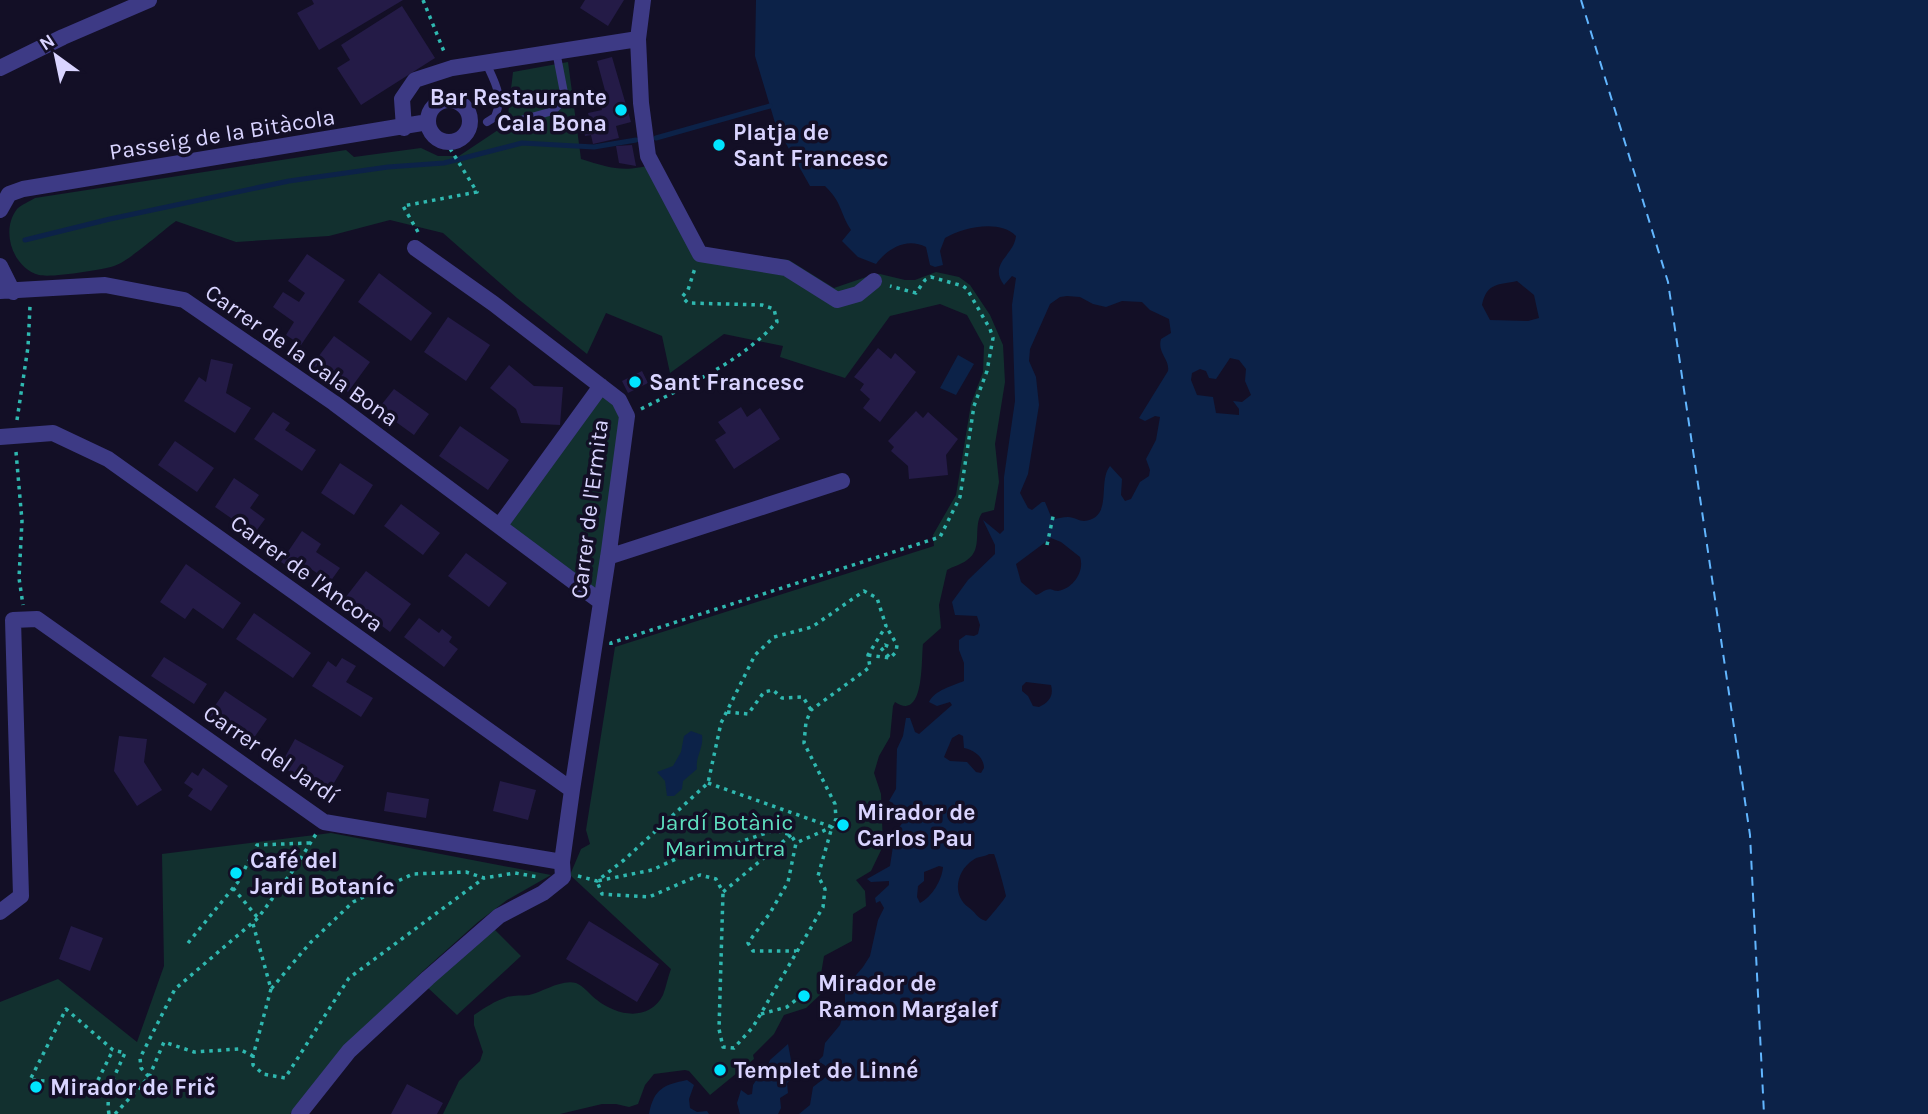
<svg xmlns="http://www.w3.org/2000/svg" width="1928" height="1114" font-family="Karla,sans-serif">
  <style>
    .green { fill: #12302f }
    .water { fill: #0c2248; fill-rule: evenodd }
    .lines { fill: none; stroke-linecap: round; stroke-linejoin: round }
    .stream { stroke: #0c2248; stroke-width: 5 }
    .ferry { stroke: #62b6ff; stroke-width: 2; stroke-dasharray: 9 7; stroke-linecap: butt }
    .building { fill: #241b47 }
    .path { stroke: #2fb8b0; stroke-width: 3.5; stroke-dasharray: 3.5 5; stroke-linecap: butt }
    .lane { stroke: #3d3a85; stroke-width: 8 }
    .street { stroke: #3d3a85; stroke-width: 16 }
    .poi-dot { fill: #00e5ff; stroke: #130f26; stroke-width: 2.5 }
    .labels { text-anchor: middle; stroke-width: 7; stroke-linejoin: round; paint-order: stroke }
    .poi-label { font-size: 23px; font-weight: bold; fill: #d9d4ff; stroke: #130f26; text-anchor: start }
    .street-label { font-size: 23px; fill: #d9d4ff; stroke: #130f26 }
    .park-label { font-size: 23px; fill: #5fe0c0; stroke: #130f26 }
  </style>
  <rect width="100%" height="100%" fill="#130f26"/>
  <path class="green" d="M568,62L581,159C610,168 624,173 654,164L680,212L707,250L789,260L834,288L872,275L880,274L905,280H915L936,272L959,277L970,285L990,315L1003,345L1005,382L995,444L999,482L994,510L982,513C972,527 984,549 967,560C961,565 953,566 947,570L939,605L941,628L923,644C921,659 925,722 895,702L893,706L890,737L879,756L874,773L881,794L883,846L871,871L856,880L865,891L866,906L853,914L852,941L824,956L819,986L822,993L806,1008L784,1015L774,1034L753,1055L754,1059L710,1095L689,1071L685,1070L654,1074L645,1085L638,1104L629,1107L616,1104H602L560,1114H443L459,1081L480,1061L483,1052L474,1025V1015C484,1008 495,1001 507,997C514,995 522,996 529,995C543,992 561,979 576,983C584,986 590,995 597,1000C617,1016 649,1022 663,995C666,987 668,977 671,969L570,875L581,849L590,844L586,830L615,647L934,546L933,535L956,495L971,404L983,372L984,346L967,315L940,304L890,316L845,378L780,357L783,346L724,334L670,373L662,336L606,313L587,354L517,298L443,233L390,220L329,236L236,242L176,221C162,231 128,262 114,266C101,270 51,278 39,275C13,268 0,231 17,209C21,205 30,201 35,198L346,150L354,157L421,148L438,156H459L507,124L513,72Z
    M601,386L627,416L601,602L500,525Z
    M331,833L551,875L507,900L478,922L423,971L343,1048L314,1092L290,1114H0V1002L58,979L137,1042L164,966L162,854Z
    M493,928L521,956L457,1015L427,987Z"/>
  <path class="water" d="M756,0H1928V1114H799L810,1105L813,1087L827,1076V1067L823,1064L814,1065L823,1056L825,1043L840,1025L845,1007V988L863,967L870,956L878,920L884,908L880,901L876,903L875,898L889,885V881L871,882L867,879L890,866L895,833L906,818L905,814L896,811L893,803L889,801L896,789L897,749L903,736L906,718H910L915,732L919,734L952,705L950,702L937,706L929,702C935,690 952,686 964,681V663L959,650V640L966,635L974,636L978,634L980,625L977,616L955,615L952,602L968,580L995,554V545L983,520L1000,534L1004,530V477L1015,401L1012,305L1016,278L1012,276L1004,285C988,263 1014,256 1016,236C1000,219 963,227 945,238L940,251L943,265L935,267L930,265L926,247C907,237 888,248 876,264L858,257L842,241L851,230C839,211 843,204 825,186H810L776,126L755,56ZM1517,281L1534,295L1539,318L1528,321L1490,320L1482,305C1487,282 1499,285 1517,281ZM1067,296L1080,297L1093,304L1106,307L1122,301L1142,302L1150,310L1169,319L1171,333L1161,339C1157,353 1170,359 1168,371L1139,418L1145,421L1155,416L1160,417L1156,440L1146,459L1150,470L1149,476L1140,482L1131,499L1125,501L1121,495L1122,479L1110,466C1097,482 1114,518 1084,521C1079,521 1074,517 1068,517C1063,517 1057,519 1052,519L1045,502H1042L1032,510L1028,508L1020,493L1028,474L1039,405L1036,377L1029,361L1030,349L1050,304L1060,297ZM1230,358L1239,360L1246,369L1245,381L1251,395L1242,402L1233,401L1239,409V415L1216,413L1213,397L1197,395L1191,380L1192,373L1200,369L1206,371L1209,378L1216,379ZM1051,538L1061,542L1080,557C1085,571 1073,589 1058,591C1052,591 1052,588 1046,590C1043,591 1040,594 1036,595L1021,582L1016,564ZM1026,682L1051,685C1054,696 1049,702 1039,707L1033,706L1028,696L1022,691V686ZM959,734L963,736L964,748C974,750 984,757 984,768L981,773L976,772L967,762L950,761L944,757L952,738ZM989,854H994C996,858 1005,890 1006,896C1005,899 988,919 986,921C976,918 976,912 968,907C952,895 956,871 973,860C978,856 984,857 989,854ZM939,866L943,867C942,880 932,897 920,903L917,897L918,886L924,881V872Z
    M958,355L974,364L956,395L940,388Z
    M691,731L702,735C704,748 695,757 697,769L683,781L682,789L674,796H667L665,781L657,772L673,766L681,752L684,736Z
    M788,1044L794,1076L787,1083L788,1093L780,1098L781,1108L778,1114H740L737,1103L741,1090L748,1095L752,1094L753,1085L757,1079H762L770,1060Z
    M687,1080L694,1085L689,1099L690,1108L697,1112L707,1111L709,1114H649C654,1088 664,1085 687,1080Z"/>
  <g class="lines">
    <path class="stream" d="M656,138L770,106
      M25,240L110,219L289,181L388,167L444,163L522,143L594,147L636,140"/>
    <path class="ferry" d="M1581,0L1668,282L1750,835L1764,1114"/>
  </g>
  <path class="building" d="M312,0H403L319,50L297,13L314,4Z
    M585,0H624L608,26L580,8Z
    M402,6L435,58L361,105L337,68L350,60L341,45Z
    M612,57L631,122L616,126L619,138L593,144L591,135L585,136L581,119L589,117L588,113L602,110L599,100L607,98L597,61Z
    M632,145L636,166L619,163L616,146Z
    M307,254L345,280L301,345L286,335L294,322L273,307L283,292L299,302L305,293L288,281Z
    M379,273L432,313L411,341L358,302Z
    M448,317L490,345L466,381L424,352Z
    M334,336L370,362L348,392L312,365Z
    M878,348L891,359L895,353L916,372L880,422L863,408L870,399L860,390L864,384L854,377Z
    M211,359L233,364L226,393L251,408L235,433L184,401L199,377L206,382Z
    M509,365L534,386L563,387L560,425L521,423L516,409L490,388Z
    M642,371L648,383L628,393L622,381Z
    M394,389L429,414L414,435L378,409Z
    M741,407L747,417L760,408L780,439L734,469L715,440L726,433L718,422Z
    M916,411L923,418L928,412L958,439L946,455L948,475L909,479L908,466L891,451L894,447L888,441Z
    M273,412L290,423L285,430L316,450L302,471L254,439Z
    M460,426L509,460L488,490L439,456Z
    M175,441L214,468L197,492L158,465Z
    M340,463L373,485L354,515L321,493Z
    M234,478L259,495L250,508L265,519L254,534L215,507Z
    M401,504L440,533L423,555L384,526Z
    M302,531L321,544L316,552L340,568L330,582L308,567L302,576L281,562Z
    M466,553L507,583L489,607L448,576Z
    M186,564L241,603L223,629L193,608L185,619L160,602Z
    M366,571L411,604L390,632L345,598Z
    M254,613L311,653L293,678L236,639Z
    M419,618L439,633L442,629L452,637L449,642L458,649L444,667L404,637Z
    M164,657L207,684L194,704L151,676Z
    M342,658L356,666L346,682L373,698L361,717L312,686L328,661L336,667Z
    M225,691L267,719L249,745L208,716Z
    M119,736L147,739L144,762L162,790L137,806L114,771Z
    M295,739L344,766L328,793L280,766Z
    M203,768L228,786L211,811L188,796L193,789L184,783L192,772L198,776Z
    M500,781L536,790L528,820L493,811Z
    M387,792L429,799L426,818L384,811Z
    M589,921L659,964L637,1002L566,959Z
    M71,926L103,938L90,971L59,959Z
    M407,1084L443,1103L437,1114H391Z"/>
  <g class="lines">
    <path class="path" d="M423,0L445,54
      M418,232L403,206L477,192L446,142
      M641,409C690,384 739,363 777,322L774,309L762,305L688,303L682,297L688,290L695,268
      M17,420L28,347L30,306
      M16,452L22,521L19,578L23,605
      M1047,545L1054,512
      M611,645V643L940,537L960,497L974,406L987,371L993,338L990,329L967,289L963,286L931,277L925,280L916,293L890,286
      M868,655L890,658L896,652L897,645L886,626
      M889,657L881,648L885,645L890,647
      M727,712L748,714L764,692L773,690L782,698L803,697L811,710
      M708,783L832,827L818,876L825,889L823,907L753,1027L734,1048L723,1047L719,1029L723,892
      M791,835L723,892L716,879L700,875L649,897L602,894L597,881L652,870L689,853L734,844L775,830L791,835L796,843
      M578,876L597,881L624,860L708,783L721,723L755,655L774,637L812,627L864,591L877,598L886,626L868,655L870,667L811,710L806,722L804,743L835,804L836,819L832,827L796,843L788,882L770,913L748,943L753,951H796
      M233,888L258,918
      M253,924L271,989L310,943L353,902L413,874L466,872L484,878L515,873L538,877
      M188,943L238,882L257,845L309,843
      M271,989L253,1056V1065L263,1074L285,1078L349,978L484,878
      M761,1014L787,1007L801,996
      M149,1077L164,1042L194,1052L239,1049L253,1056
      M109,1114C105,1092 116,1073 125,1053L113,1050L66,1009L30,1080L96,1084L113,1050
      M115,1114L149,1077L141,1068L140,1058L175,989L258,918L294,869L316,834"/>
    <path class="lane" d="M486,63C495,83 504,96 495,117L487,122
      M524,119L553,111L565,98L556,51"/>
    <path class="street" d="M643,0L638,39L641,103L648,156L700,254L786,268L837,300L858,294L874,281
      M0,68L63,37L149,0
      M428 121a21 21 0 1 1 42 0a21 21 0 1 1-42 0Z
      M404,128L402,99L415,80L452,68L638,39
      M0,210L9,194L23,189L428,122
      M0,266L13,292
      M0,291L105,285L184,300L334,403L601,602
      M0,437L53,433L108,459L572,790
      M500,525L601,386
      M608,557L842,481
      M0,912L21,896L13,620L37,619L324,822L562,862
      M299,1114L349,1051L428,978L499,916L543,893L563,877L562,862L572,790L609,551L627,416L619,400L494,304L415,248"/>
  </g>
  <g class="poi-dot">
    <circle cx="621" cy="110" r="7"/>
    <circle cx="719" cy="145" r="7"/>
    <circle cx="635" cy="382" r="7"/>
    <circle cx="843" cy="825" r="7"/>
    <circle cx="236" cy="873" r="7"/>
    <circle cx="804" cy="996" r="7"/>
    <circle cx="720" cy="1070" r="7"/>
    <circle cx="36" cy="1087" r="7"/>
  </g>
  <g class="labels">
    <g class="poi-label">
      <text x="607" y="105" text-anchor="end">Bar Restaurante<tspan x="607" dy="26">Cala Bona</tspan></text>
      <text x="733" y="140">Platja de<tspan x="733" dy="26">Sant Francesc</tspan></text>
      <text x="649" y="390">Sant Francesc</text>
      <text x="857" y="820">Mirador de<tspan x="857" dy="26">Carlos Pau</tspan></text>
      <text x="250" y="868">Café del<tspan x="250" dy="26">Jardi Botaníc</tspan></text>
      <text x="818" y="991">Mirador de<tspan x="818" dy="26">Ramon Margalef</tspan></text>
      <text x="734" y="1078">Templet de Linné</text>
      <text x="50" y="1095">Mirador de Frič</text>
    </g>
    <g class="street-label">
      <text transform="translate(222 134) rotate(-9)" y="8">Passeig de la Bitàcola</text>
      <text transform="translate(302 355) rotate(35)" y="8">Carrer de la Cala Bona</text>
      <text transform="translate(589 509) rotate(-83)" y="8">Carrer de l'Ermita</text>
      <text transform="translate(307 573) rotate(36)" y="8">Carrer de l'Ancora</text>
      <text transform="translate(271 754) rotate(34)" y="8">Carrer del Jardí</text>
    </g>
    <g class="park-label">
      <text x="725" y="830">Jardí Botànic<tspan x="725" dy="26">Marimurtra</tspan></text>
    </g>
  </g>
  <g transform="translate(56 56) rotate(327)" stroke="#130f26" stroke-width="5" paint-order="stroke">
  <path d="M0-5L12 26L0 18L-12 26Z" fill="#d9d4ff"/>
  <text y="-10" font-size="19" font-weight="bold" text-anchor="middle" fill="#d9d4ff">N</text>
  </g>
</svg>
